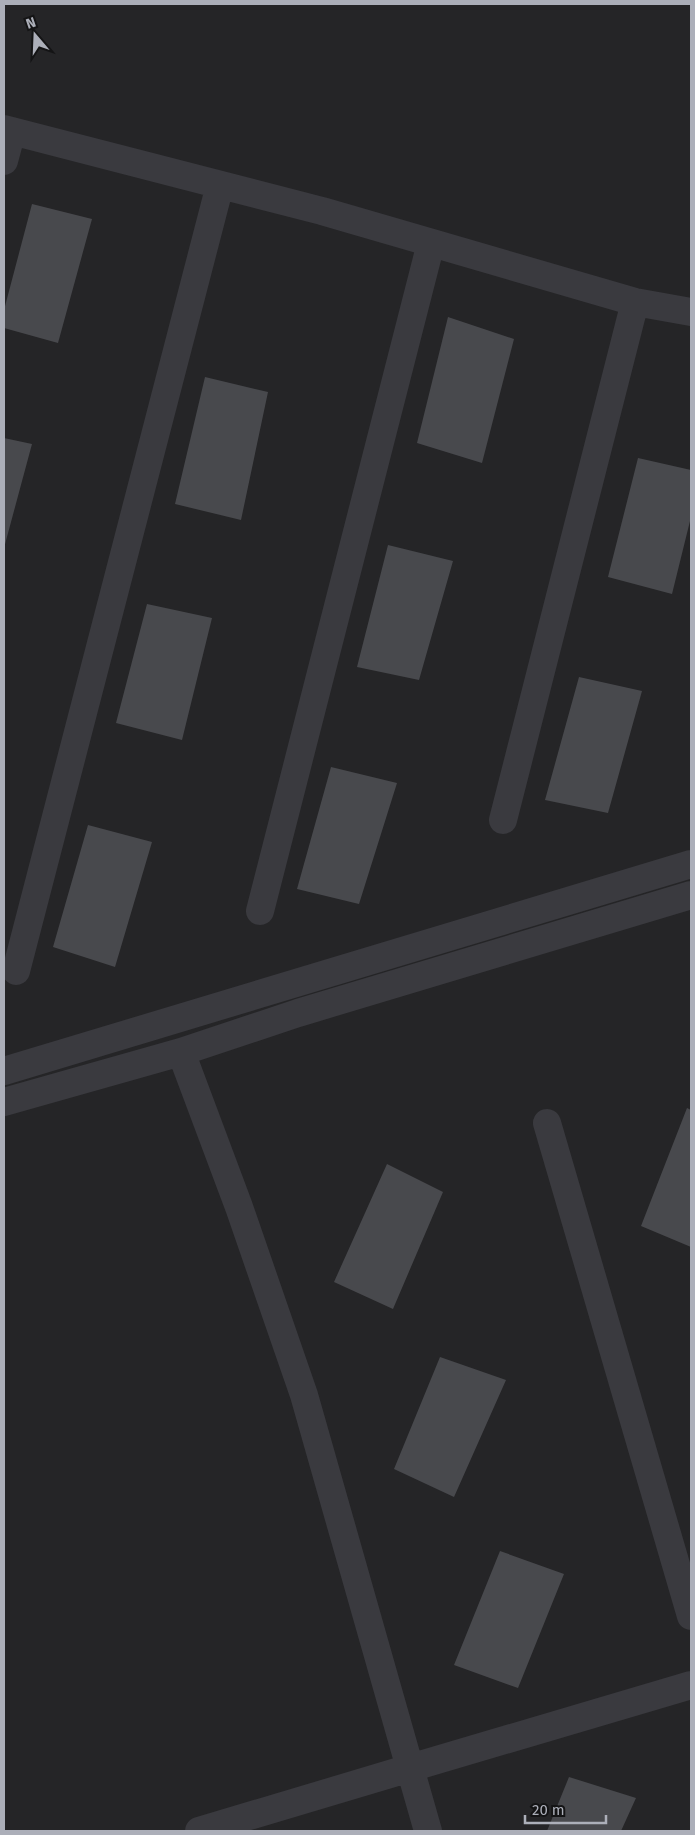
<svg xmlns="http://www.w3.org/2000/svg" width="695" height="1835" font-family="'Fira Sans',sans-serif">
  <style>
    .built { fill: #252527 }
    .building { fill: #48494d }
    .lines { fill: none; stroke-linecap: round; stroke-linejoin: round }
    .minor { stroke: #3a3a3f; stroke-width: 28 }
  </style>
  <rect width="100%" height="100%" fill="#19191a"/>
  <path class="built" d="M4,4H691V1831H4Z"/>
  <path class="building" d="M32,204L92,219L58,343L4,328V310Z
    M448,317L514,339L482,463L417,443Z
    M205,377L268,392L241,520L175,504Z
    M4,438L32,444L4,548Z
    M638,458L691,470V517L672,594L608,577Z
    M388,545L453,561L419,680L357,667Z
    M147,604L212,618L182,740L116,723Z
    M579,677L642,691L608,813L545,800Z
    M331,767L397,783L359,904L297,889Z
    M88,825L152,842L115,967L53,947Z
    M687,1108L691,1110V1247L641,1226Z
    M387,1164L443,1192L393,1309L334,1282Z
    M440,1357L506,1380L454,1497L394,1469Z
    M500,1551L564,1574L518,1688L454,1665Z
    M569,1777L636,1798L621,1831H547Z"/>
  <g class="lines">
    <path class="minor" d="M4,129L322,211L635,302L691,312
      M4,161L12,131
      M503,820L635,302
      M260,911L431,243
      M16,971L220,185
      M181,1052L239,1207L304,1395L410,1768L199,1831
      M4,1071L691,864
      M4,1102L181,1052L298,1013L691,895
      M547,1123L691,1616
      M428,1831L410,1768L691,1685"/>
  </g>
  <rect width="695" height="1835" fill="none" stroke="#acafb9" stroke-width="10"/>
  <g transform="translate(35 35) rotate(341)" stroke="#141415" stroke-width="4" paint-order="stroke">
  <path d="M0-4L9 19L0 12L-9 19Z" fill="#acafb9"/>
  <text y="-8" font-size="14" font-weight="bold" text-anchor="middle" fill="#acafb9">N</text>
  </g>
  <path d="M525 1815v8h81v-8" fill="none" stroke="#acafb9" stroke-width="2.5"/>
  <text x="532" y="1815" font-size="15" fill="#acafb9" stroke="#141415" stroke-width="4" paint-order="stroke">20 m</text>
</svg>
